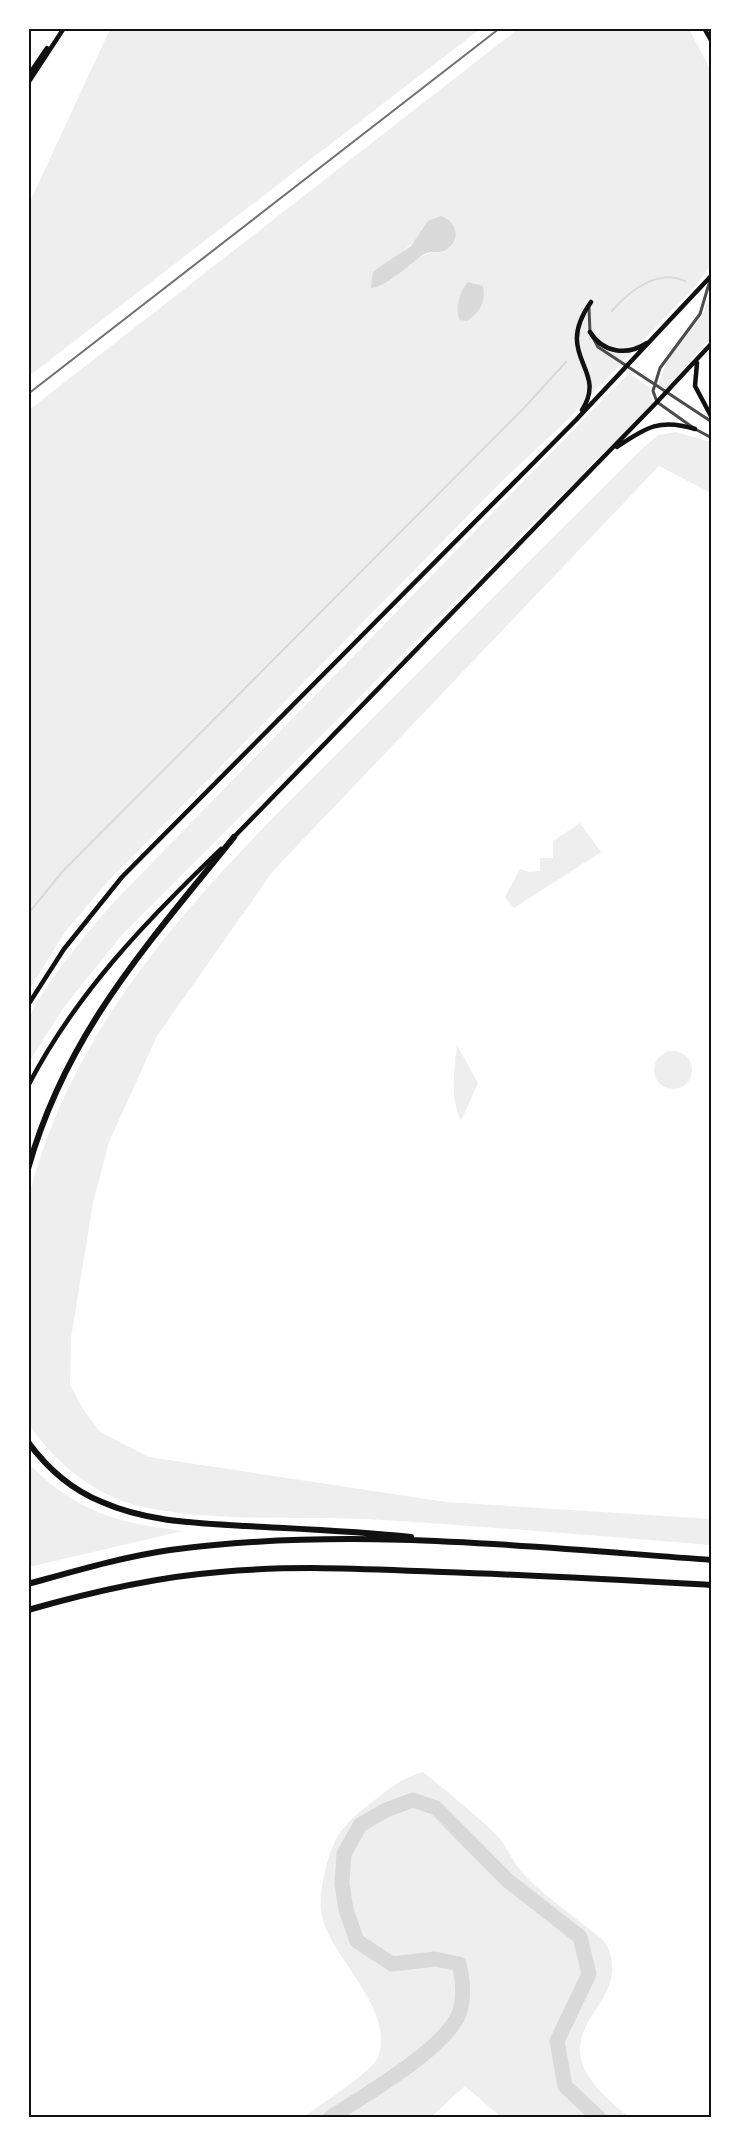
<svg xmlns="http://www.w3.org/2000/svg" width="740" height="2146" font-family="'Titillium Web',sans-serif">
  <style>
    .green { fill: #eee; fill-rule: evenodd }
    .water { fill: #d9d9d9 }
    .lines { fill: none; stroke-linecap: round; stroke-linejoin: round }
    .stream { stroke: #d9d9d9; stroke-width: 2 }
    .river { stroke: #d9d9d9; stroke-width: 15 }
    .minor { stroke: #4c4c4c; stroke-width: 3 }
    .secondary { stroke: #111; stroke-width: 4.5 }
    .motorway { stroke: #111; stroke-width: 6 }
    .rail { stroke: #707070; stroke-width: 2 }
    .neatline { fill: none; stroke: #111; stroke-width: 2 }
  </style>
  <rect width="100%" height="100%" fill="#fff"/>
  <path class="green" d="M110,29V28L480,29L29,376V204Z
    M518,29H689L711,71L712,263L695,286L565,422L502,481L108,881L65,932L29,990V410ZM416,240L440,252C416,251 402,277 378,284L373,281V270L396,257Z
    M711,290V338L666,389L658,385L667,361L704,313Z
    M629,373L649,387L653,403L121,936L64,1007L29,1062C28,1050 27,1037 28,1025C32,998 93,926 113,903Z
    M676,432L711,442V493L659,466L273,871L157,1036L109,1142L93,1203L71,1338L70,1385L83,1409L100,1432L149,1457L446,1502L711,1519V1545C597,1536 482,1526 367,1519C295,1516 219,1522 148,1508C99,1499 56,1465 29,1424L28,1200C77,1001 230,861 369,722C459,631 549,541 640,451L658,435Z
    M580,823L601,852L514,908L505,897L520,869L529,872L540,871V858H553V841Z
    M457,1045L478,1083L461,1121C450,1097 454,1072 457,1045Z
    M654 1070a19 19 0 1 1 38 0a19 19 0 1 1-38 0Z
    M28,1463C77,1512 116,1523 183,1531L29,1567Z
    M423,1772C448,1792 473,1813 496,1834C506,1845 512,1861 522,1872C540,1893 566,1910 588,1928C594,1933 604,1939 607,1946C638,2013 516,2030 629,2117H501L465,2086L431,2117H303C319,2106 372,2072 378,2057C395,2011 336,1962 323,1921C318,1906 322,1886 325,1871C332,1843 339,1828 362,1810C382,1795 399,1778 423,1772Z"/>
  <path class="water" d="M441,216C456,221 462,239 447,249C439,255 430,249 421,256C410,265 382,289 371,288L373,271L411,246L428,221Z
    M468,282L483,286C486,302 480,312 467,321L460,320C454,310 460,290 468,282Z"/>
  <g class="lines">
    <path class="stream" d="M612,311C629,291 658,268 685,281
      M28,914L62,872L523,409L566,362"/>
    <path class="river" d="M330,2118C364,2095 444,2050 459,2014C465,1997 463,1980 459,1964L435,1959L392,1964L357,1941L346,1910L342,1884L344,1854L360,1825L386,1810L413,1800L436,1808L507,1880L580,1937L589,1974L557,2041L565,2086L599,2118"/>
    <path class="minor" d="M711,277L700,314L660,368L653,391L657,402L695,429L712,438
      M589,308L590,332L598,347L712,422"/>
    <path class="secondary" d="M704,28L712,42
      M28,76L47,48
      M28,83L64,28
      M590,332C603,353 627,356 647,343
      M697,363L695,386L712,418
      M582,410C609,368 552,357 591,302
      M617,447C646,427 661,418 695,429
      M232,839L657,402L712,343
      M28,1005L64,949L122,877L576,420L712,275
      M28,1086C76,993 147,920 221,849"/>
    <path class="motorway" d="M28,1169C66,1033 148,944 234,837
      M28,1442C47,1468 72,1490 102,1502C147,1522 197,1523 246,1526C301,1529 356,1531 411,1537
      M28,1584C75,1571 122,1557 170,1550C349,1526 532,1547 712,1560
      M28,1610C91,1592 155,1577 220,1572C295,1565 369,1569 443,1572C533,1575 622,1580 712,1585"/>
    <path class="rail" d="M28,394L500,28"/>
  </g>
  <rect width="740" height="2146" fill="none" stroke="#ffffff" stroke-width="60"/>
  <rect x="30" y="30" width="680" height="2086" class="neatline"/>
</svg>
